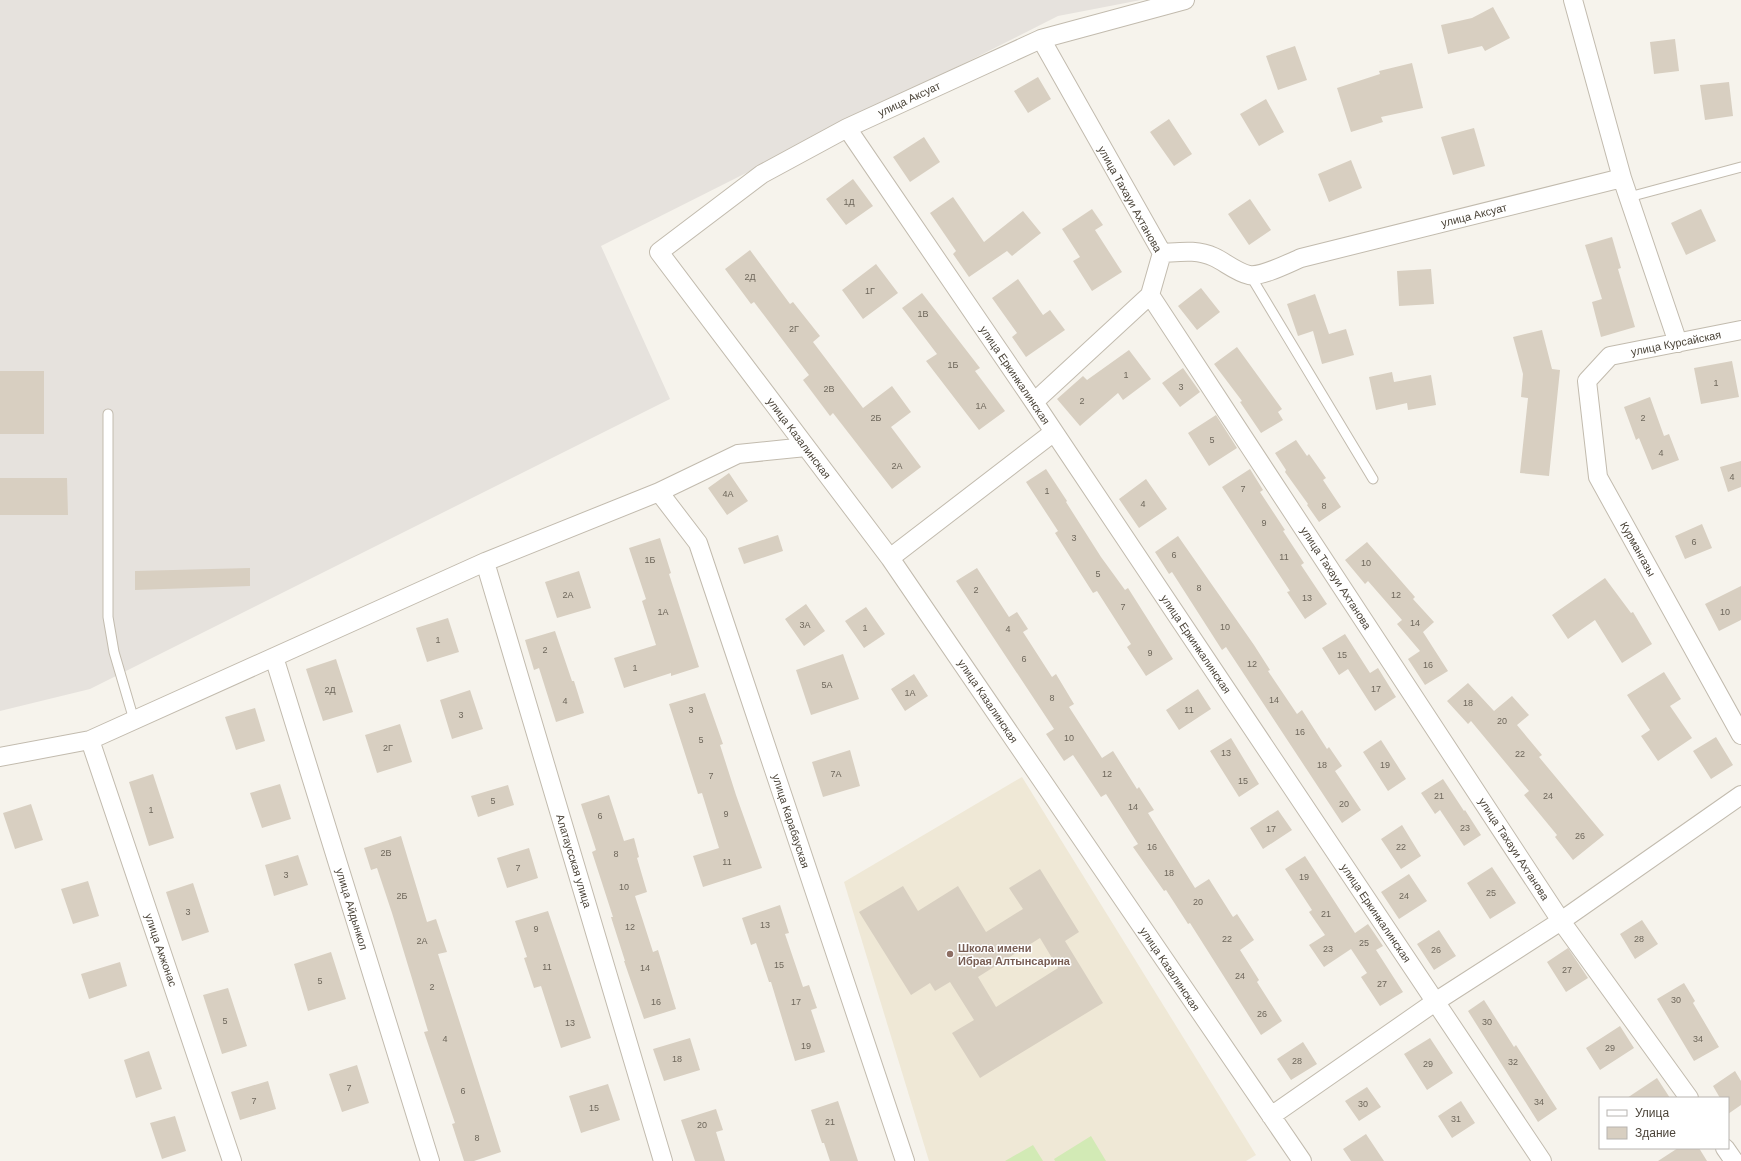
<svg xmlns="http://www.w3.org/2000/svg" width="1741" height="1161" font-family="Arial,sans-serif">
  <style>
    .industrial { fill: #e6e2dd }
    .education { fill: #efe8d6 }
    .green { fill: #d2eab5 }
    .building { fill: #d8cfc1; fill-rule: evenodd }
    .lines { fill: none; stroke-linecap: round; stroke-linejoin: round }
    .service-casing { stroke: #c2bbae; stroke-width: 11 }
    .minor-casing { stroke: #c2bbae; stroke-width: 20 }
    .service { stroke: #fff; stroke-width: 9 }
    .minor { stroke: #fff; stroke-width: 18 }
    .education-dot { fill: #8d6e63; stroke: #fff; stroke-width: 1.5 }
    .labels { text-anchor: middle; stroke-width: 3; stroke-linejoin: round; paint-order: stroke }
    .number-label { font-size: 9px; fill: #6e675b }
    .street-label { font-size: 11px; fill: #4b4439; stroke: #fff }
    .education-label { font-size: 11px; font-weight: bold; fill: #785e54; stroke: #fff; text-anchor: start }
  </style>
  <rect width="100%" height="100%" fill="#f6f3ec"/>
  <path class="industrial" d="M0,0H1141L1058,16L601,246L670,399L90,689L0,711Z"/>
  <path class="education" d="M1022,777L1256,1155L1246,1161H929L844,882Z"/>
  <path class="green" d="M1091,1136L1106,1161H1055L1054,1159Z
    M1033,1145L1043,1161H1005Z"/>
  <path class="building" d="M1493,7L1510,38L1485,51L1482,46L1448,54L1441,25L1472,18Z
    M1675,39L1679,71L1654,74L1650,42Z
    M1295,46L1307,80L1278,90L1266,56Z
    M1412,63L1423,108L1381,117L1383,122L1351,132L1337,88L1380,74L1379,71Z
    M1038,77L1051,99L1028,113L1014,91Z
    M1729,82L1733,116L1705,120L1700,85Z
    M1266,99L1284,132L1259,146L1240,114Z
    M1169,119L1192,154L1174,166L1150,132Z
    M1474,128L1485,166L1453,175L1441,137Z
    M924,137L940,162L910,182L893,157Z
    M1351,160L1362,188L1329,202L1318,174Z
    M853,179L873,206L846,225L826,199Z
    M953,197L984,242L1023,211L1041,233L1012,256L1007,251L969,277L953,254L956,251L930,213Z
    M1250,199L1271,230L1249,245L1228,214Z
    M1092,209L1103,225L1095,230L1122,272L1092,291L1073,261L1080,257L1062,229Z
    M1701,209L1716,241L1686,255L1671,223Z
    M1612,237L1621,268L1618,269L1635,327L1601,337L1592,302L1602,299L1585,245Z
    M750,250L790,304L793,302L820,336L813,342L863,408L892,386L911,412L891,427L921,467L892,489L833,413L830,416L803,380L809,375L754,302L751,304L725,269Z
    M876,264L898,293L863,319L842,290Z
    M1431,269L1434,304L1399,306L1397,271Z
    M1018,279L1043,315L1050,310L1065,330L1026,357L1012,337L1017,333L992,298Z
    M1201,288L1220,312L1197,330L1178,306Z
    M922,293L980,368L975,371L1005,411L979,430L926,361L937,354L902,308Z
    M1315,294L1329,334L1346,329L1354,355L1322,364L1313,331L1298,336L1287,304Z
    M1542,330L1552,369L1560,370L1549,476L1520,473L1528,398L1521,397L1523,374L1513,337Z
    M1237,347L1282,409L1278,412L1283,420L1261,433L1240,402L1242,401L1214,364Z
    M1129,350L1151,379L1123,400L1118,393L1080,426L1057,399L1083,376L1087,380Z
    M1732,361L1739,397L1701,404L1694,368Z
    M1183,368L1200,392L1180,407L1162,383Z
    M0,371H44V434H0Z
    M1392,372L1394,382L1431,375L1436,405L1408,410L1407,403L1376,410L1369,377Z
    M1650,397L1664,436L1669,434L1679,460L1652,470L1639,438L1636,440L1624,407Z
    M1216,415L1237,448L1209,466L1188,433Z
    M1296,440L1307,456L1309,454L1326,478L1323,480L1341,507L1319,522L1307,505L1308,504L1285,472L1286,470L1275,453Z
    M1741,461V487L1728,492L1720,467Z
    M1046,469L1067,501L1066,502L1101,557L1125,590L1128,588L1173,659L1146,676L1127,647L1131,644L1097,591L1093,593L1079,571L1055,533L1058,531L1026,482Z
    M1250,469L1263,490L1260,492L1285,530L1283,531L1304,563L1301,565L1327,604L1305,619L1287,592L1290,591L1222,487Z
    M729,473L748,501L727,515L708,488Z
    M0,478H67L68,515H0Z
    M1146,479L1167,509L1139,528L1119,499Z
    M1702,524L1712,548L1685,559L1675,536Z
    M778,535L783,551L744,564L738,548Z
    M1178,536L1254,645L1270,670L1268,671L1297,714L1302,710L1327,749L1329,747L1342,766L1335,771L1361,810L1342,823L1226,647L1222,650L1172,572L1169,574L1155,552Z
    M660,538L671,573L669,574L699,667L671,676V673L624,688L614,658L656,645L642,601L646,599L629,548Z
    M1367,542L1415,597L1413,599L1434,622L1423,632L1448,671L1425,685L1408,659L1420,651L1397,624L1402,620L1368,581L1365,584L1345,560Z
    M250,568V586L135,590V571Z
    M977,568L1009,617L1017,612L1028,629L1023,632L1052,677L1056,674L1074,704L1069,707L1102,758L1113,751L1137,789L1139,787L1154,810L1148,813L1195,888L1209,879L1233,917L1237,914L1254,940L1240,950L1259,980L1257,982L1282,1021L1261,1035L1190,923L1188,924L1166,890L1164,891L1133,847L1138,844L1106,794L1101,797L1073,755L1064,761L1046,734L1054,729L956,581Z
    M579,571L591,608L557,618L545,582Z
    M1605,578L1631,613L1633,612L1652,644L1622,663L1595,620L1568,639L1552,615Z
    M1741,586V620L1719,631L1705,604Z
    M806,604L825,631L804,646L785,619Z
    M866,607L885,634L864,648L845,621Z
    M448,618L459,652L427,662L416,628Z
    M555,631L572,681H574L584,713L556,722L539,668L534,670L525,640Z
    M1345,634L1370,673L1378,668L1396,697L1375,711L1348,669L1339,675L1322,648Z
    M843,654L859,699L811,715L796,670Z
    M336,659L353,712L323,721L306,669Z
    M1664,672L1681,699L1670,706L1692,738L1658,761L1641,736L1650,730L1627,695Z
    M914,674L928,696L905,711L891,689Z
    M1468,683L1494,711L1512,696L1529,715L1517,725L1542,755L1539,757L1604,835L1573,860L1555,837L1557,835L1524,795L1529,791L1471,721L1468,724L1447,701Z
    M1198,689L1211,709L1179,730L1166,710Z
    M470,690L483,729L452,739L440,700Z
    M705,693L723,744L720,745L736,795L762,868L703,887L693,856L719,848L702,793L698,794L669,704Z
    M255,708L265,741L236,750L225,717Z
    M400,724L412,762L377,773L365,735Z
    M1716,737L1733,765L1711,779L1693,751Z
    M1231,738L1259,784L1239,797L1210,751Z
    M1381,740L1406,779L1388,791L1363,752Z
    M850,750L860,786L823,797L812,762Z
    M153,774L174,838L149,846L129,782Z
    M1443,779L1464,811L1465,810L1481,835L1464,846L1440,810L1435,814L1421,793Z
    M280,784L291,819L262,828L250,793Z
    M508,785L514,805L478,817L471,796Z
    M609,795L624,841L634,838L639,857L637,858L647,892L635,896L653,952L658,950L676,1009L644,1019L624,961H625L611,917H613L592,852L596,850L581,804Z
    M31,804L43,840L15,849L3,813Z
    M1278,810L1292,830L1263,849L1250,828Z
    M1402,825L1421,856L1401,869L1381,839Z
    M401,836L427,922L436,919L447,952L438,954L501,1152L474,1161H464L452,1124L455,1123L424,1032L428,1031L392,913L377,868L371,870L364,848Z
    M529,848L538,878L507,888L497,858Z
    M298,855L308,885L274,896L265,865Z
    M1305,856L1355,933L1368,924L1383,946L1376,950L1403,992L1380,1006L1361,977L1367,973L1351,949L1324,967L1309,945L1325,935L1309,912L1312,910L1285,869Z
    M1492,867L1516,903L1490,919L1467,883Z
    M1040,869L1079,932L1065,941L1103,1003L980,1078L952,1033L974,1020L950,982L935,991L930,983L911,995L859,912L903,886L918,911L958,886L986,932L1023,909L1009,888ZM1040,938L1058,968L996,1007L978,977Z
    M1409,874L1427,901L1399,919L1381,892Z
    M88,881L99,916L73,924L61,889Z
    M193,883L209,932L182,941L166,892Z
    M780,905L789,933L785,934L803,987L809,985L817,1008L811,1010L825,1052L795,1061L771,982H769L756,943L751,945L742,918Z
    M548,911L591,1038L561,1048L541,986L534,988L524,958L527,957L515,921Z
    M1642,920L1658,944L1635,959L1620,934Z
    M1439,930L1456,956L1434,970L1417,944Z
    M1568,948L1588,978L1566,992L1547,962Z
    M331,952L346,999L308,1011L294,964Z
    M120,962L127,986L89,999L81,974Z
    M1684,983L1695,1001L1693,1003L1719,1047L1694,1061L1657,999Z
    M228,988L247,1046L222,1054L203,995Z
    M1484,1000L1514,1047L1516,1045L1557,1109L1538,1122L1468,1011Z
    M1620,1026L1634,1048L1600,1070L1586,1048Z
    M690,1038L700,1070L664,1081L653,1049Z
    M1430,1038L1453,1073L1427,1090L1404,1054Z
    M1303,1042L1317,1064L1291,1080L1277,1059Z
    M149,1051L162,1089L136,1098L124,1060Z
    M357,1065L369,1103L342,1112L329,1074Z
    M1735,1071L1741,1081V1105L1728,1114V1098H1720L1713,1086Z
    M1657,1078L1670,1098H1627Z
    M268,1081L276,1109L240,1120L231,1092Z
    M608,1084L620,1120L581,1133L569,1096Z
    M1367,1087L1381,1107L1359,1121L1345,1101Z
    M838,1101L858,1161H830L824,1143H822L811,1110Z
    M1461,1101L1475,1123L1452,1138L1438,1116Z
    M716,1109L723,1130L716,1132L725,1161H695L681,1120Z
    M175,1116L186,1151L162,1159L150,1123Z
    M1366,1134L1384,1161H1351L1343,1149Z
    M1678,1148H1699L1707,1161H1658Z"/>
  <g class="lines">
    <defs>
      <path id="service" d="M1629,197L1741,167
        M1250,275L1373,479
        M108,414V617L114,652L134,720"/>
      <path id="minor" d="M1185,0L1041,39L847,128L762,174L659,252L890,558L1302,1161
        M1573,0L1622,178
        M1041,39L1162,253L1150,295L1561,921L1689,1098
        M847,128L1034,402L1542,1161
        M1162,253C1180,252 1197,249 1214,257C1225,262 1236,272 1249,275C1262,277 1289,263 1301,258L1622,178L1678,343
        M1741,330L1610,356L1587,381L1598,477L1741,735
        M1034,402L1150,295
        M659,492L698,543L905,1161
        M890,558L1054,432
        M485,562L663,1161
        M274,657L430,1161
        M90,740L232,1161
        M0,757L90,740L485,562L659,492L738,454L806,447
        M1271,1116L1435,1002L1561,921L1741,795
        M1725,1148L1734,1161"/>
    </defs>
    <use href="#service" class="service-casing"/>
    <use href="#minor" class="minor-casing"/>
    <use href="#service" class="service"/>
    <use href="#minor" class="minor"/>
  </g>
  <circle class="education-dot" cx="950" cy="954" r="4"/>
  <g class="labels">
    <g class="number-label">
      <text x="849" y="205">1Д</text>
      <text x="750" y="280">2Д</text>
      <text x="870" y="294">1Г</text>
      <text x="923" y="317">1В</text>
      <text x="794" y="332">2Г</text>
      <text x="953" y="368">1Б</text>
      <text x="1126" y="378">1</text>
      <text x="1716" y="386">1</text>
      <text x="1181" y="390">3</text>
      <text x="829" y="392">2В</text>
      <text x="1082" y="404">2</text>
      <text x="981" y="409">1А</text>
      <text x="876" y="421">2Б</text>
      <text x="1643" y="421">2</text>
      <text x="1212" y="443">5</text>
      <text x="1661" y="456">4</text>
      <text x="897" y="469">2А</text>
      <text x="1732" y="480">4</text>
      <text x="1243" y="492">7</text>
      <text x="1047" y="494">1</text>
      <text x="728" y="497">4А</text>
      <text x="1143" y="507">4</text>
      <text x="1324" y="509">8</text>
      <text x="1264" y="526">9</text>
      <text x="1074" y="541">3</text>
      <text x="1694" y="545">6</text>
      <text x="1174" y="558">6</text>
      <text x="1284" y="560">11</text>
      <text x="650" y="563">1Б</text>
      <text x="1366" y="566">10</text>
      <text x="1098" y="577">5</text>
      <text x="1199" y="591">8</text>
      <text x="976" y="593">2</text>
      <text x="568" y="598">2А</text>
      <text x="1396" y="598">12</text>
      <text x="1307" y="601">13</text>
      <text x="1123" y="610">7</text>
      <text x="663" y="615">1А</text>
      <text x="1725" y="615">10</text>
      <text x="1415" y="626">14</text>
      <text x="805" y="628">3А</text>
      <text x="1225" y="630">10</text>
      <text x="865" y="631">1</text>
      <text x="1008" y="632">4</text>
      <text x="438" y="643">1</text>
      <text x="545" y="653">2</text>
      <text x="1150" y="656">9</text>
      <text x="1342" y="658">15</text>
      <text x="1024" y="662">6</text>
      <text x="1252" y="667">12</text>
      <text x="1428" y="668">16</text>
      <text x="635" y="671">1</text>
      <text x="827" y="688">5А</text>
      <text x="1376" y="692">17</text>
      <text x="330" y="693">2Д</text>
      <text x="910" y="696">1А</text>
      <text x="1052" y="701">8</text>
      <text x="1274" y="703">14</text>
      <text x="565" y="704">4</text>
      <text x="1468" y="706">18</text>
      <text x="691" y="713">3</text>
      <text x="1189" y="713">11</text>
      <text x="461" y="718">3</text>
      <text x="1502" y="724">20</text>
      <text x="1300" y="735">16</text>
      <text x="1069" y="741">10</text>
      <text x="701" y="743">5</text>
      <text x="388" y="751">2Г</text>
      <text x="1226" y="756">13</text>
      <text x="1520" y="757">22</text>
      <text x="1322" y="768">18</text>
      <text x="1385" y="768">19</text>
      <text x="836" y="777">7А</text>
      <text x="1107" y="777">12</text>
      <text x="711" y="779">7</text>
      <text x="1243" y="784">15</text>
      <text x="1439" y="799">21</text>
      <text x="1548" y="799">24</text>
      <text x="493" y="804">5</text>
      <text x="1344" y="807">20</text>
      <text x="1133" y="810">14</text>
      <text x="151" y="813">1</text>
      <text x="726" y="817">9</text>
      <text x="600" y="819">6</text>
      <text x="1465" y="831">23</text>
      <text x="1271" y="832">17</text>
      <text x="1580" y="839">26</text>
      <text x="1152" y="850">16</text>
      <text x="1401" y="850">22</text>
      <text x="386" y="856">2В</text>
      <text x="616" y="857">8</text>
      <text x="727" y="865">11</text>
      <text x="518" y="871">7</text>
      <text x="1169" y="876">18</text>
      <text x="286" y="878">3</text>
      <text x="1304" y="880">19</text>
      <text x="624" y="890">10</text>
      <text x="1491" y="896">25</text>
      <text x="402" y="899">2Б</text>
      <text x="1404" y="899">24</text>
      <text x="1198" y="905">20</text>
      <text x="188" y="915">3</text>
      <text x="1326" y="917">21</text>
      <text x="765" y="928">13</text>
      <text x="630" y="930">12</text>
      <text x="536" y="932">9</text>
      <text x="1227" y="942">22</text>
      <text x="1639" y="942">28</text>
      <text x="422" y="944">2А</text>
      <text x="1364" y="946">25</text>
      <text x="1328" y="952">23</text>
      <text x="1436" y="953">26</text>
      <text x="779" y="968">15</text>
      <text x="547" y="970">11</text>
      <text x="645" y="971">14</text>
      <text x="1567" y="973">27</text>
      <text x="1240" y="979">24</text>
      <text x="320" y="984">5</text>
      <text x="1382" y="987">27</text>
      <text x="432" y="990">2</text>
      <text x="1676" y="1003">30</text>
      <text x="656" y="1005">16</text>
      <text x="796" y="1005">17</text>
      <text x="1262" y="1017">26</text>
      <text x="225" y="1024">5</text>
      <text x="1487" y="1025">30</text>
      <text x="570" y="1026">13</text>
      <text x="445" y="1042">4</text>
      <text x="1698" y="1042">34</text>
      <text x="806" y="1049">19</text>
      <text x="1610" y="1051">29</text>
      <text x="677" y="1062">18</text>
      <text x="1297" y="1064">28</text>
      <text x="1513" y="1065">32</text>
      <text x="1428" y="1067">29</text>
      <text x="349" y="1091">7</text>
      <text x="463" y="1094">6</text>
      <text x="254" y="1104">7</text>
      <text x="1539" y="1105">34</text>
      <text x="1363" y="1107">30</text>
      <text x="594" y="1111">15</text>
      <text x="1456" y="1122">31</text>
      <text x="830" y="1125">21</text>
      <text x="702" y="1128">20</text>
      <text x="477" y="1141">8</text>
    </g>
    <g class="street-label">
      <text transform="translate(909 99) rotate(-25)" y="4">улица Аксуат</text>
      <text transform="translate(1130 199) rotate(61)" y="4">улица Тахауи Ахтанова</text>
      <text transform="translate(1474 215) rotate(-14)" y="4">улица Аксуат</text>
      <text transform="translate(1676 343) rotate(-11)" y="4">улица Курсайская</text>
      <text transform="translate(1015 375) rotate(56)" y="4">улица Еркинкалинская</text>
      <text transform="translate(799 438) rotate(53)" y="4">улица Казалинская</text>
      <text transform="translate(1638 549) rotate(61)" y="4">Курмангазы</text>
      <text transform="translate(1336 578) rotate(57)" y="4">улица Тахауи Ахтанова</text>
      <text transform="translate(1196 644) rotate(56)" y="4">улица Еркинкалинская</text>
      <text transform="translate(988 701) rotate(56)" y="4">улица Казалинская</text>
      <text transform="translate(791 821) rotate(72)" y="4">улица Карабауская</text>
      <text transform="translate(1514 849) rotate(57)" y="4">улица Тахауи Ахтанова</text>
      <text transform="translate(574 861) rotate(73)" y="4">Алатаусская улица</text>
      <text transform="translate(352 909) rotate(73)" y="4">улица Айдынкол</text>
      <text transform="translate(1376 913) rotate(56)" y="4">улица Еркинкалинская</text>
      <text transform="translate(161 950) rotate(71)" y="4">улица Акжонас</text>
      <text transform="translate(1170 969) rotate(56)" y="4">улица Казалинская</text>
    </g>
    <g class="education-label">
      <text x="958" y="952">Школа имени<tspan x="958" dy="13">Ибрая Алтынсарина</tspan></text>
    </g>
  </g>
  <rect x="1599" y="1097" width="130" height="52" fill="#ffffff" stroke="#b7b4b0"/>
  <rect x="1607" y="1110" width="20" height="6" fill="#ffffff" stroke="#b7b4b0"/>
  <text x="1635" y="1117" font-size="12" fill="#4b4439">Улица</text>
  <rect x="1607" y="1127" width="20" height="12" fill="#d8cfc1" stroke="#b7b4b0"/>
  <text x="1635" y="1137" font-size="12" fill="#4b4439">Здание</text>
</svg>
